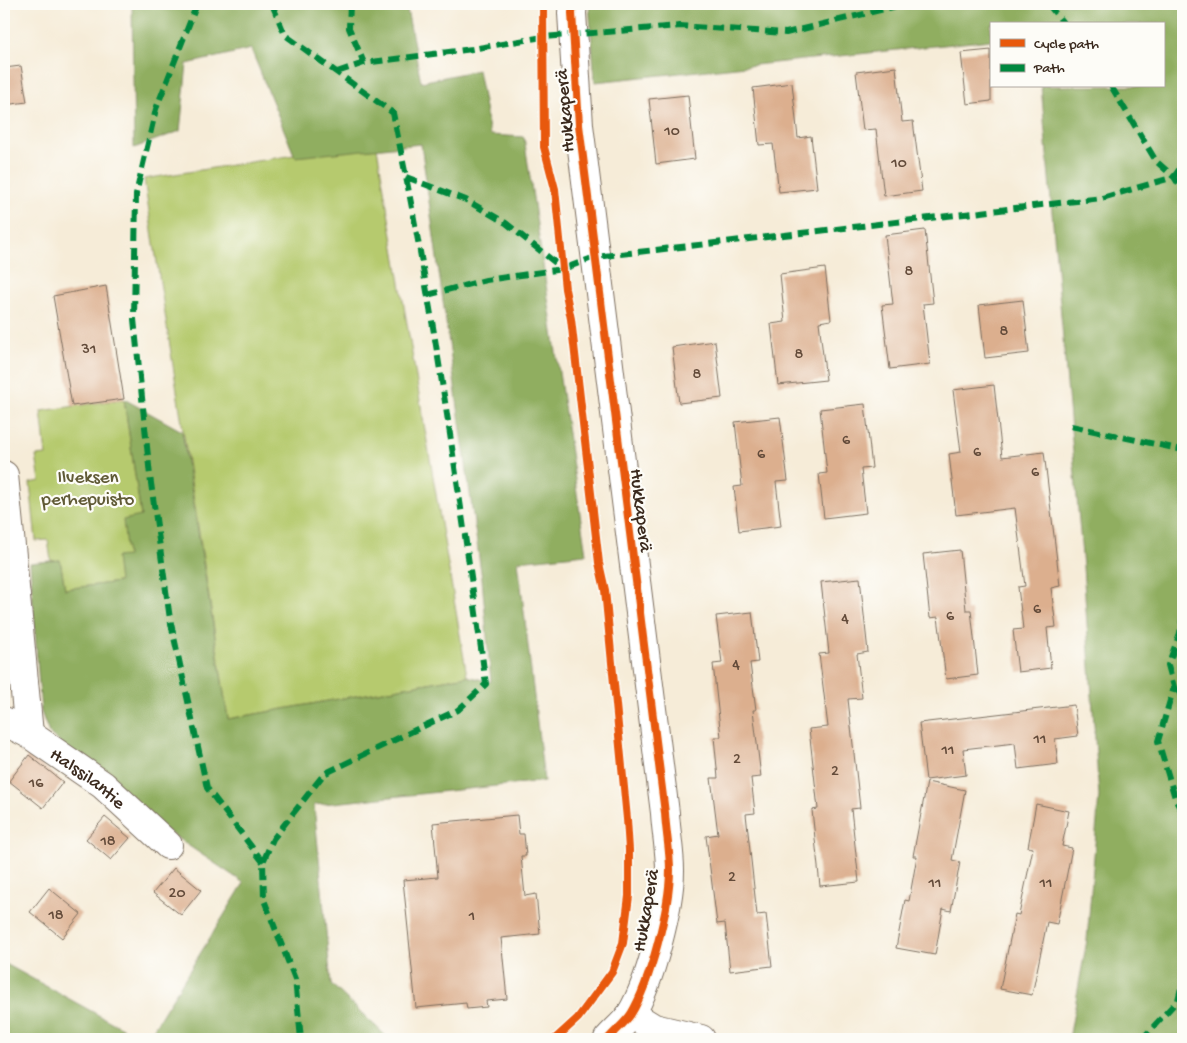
<svg xmlns="http://www.w3.org/2000/svg" width="1187" height="1043" font-family="'Gochi Hand',sans-serif">
  <style>
    .green { fill: #b6ca6e; stroke: #787a46 }
    .forest { fill: #90ae61; stroke: #666c40 }
    .building { fill: #dcaf8e }
    .lines { fill: none; stroke-linecap: round; stroke-linejoin: round }
    .minor-casing { stroke: #7c6e5f; stroke-width: 30 }
    .tertiary-casing { stroke: #7c6e5f; stroke-width: 30 }
    .minor { stroke: #fff; stroke-width: 28 }
    .tertiary { stroke: #fff; stroke-width: 28 }
    .quiet { stroke: #00873e; stroke-width: 6; stroke-dasharray: 12 6; stroke-linecap: butt }
    .cycleway-casing { stroke: #fdfcf7; stroke-width: 11 }
    .cycleway { stroke: #e8590c; stroke-width: 8 }
    .labels { text-anchor: middle; stroke-width: 4.5; stroke-linejoin: round; paint-order: stroke }
    .number-label { font-size: 16px; fill: #634b3a }
    .street-label { font-size: 19px; fill: #3b2a1e; stroke: #fdfcf7 }
    .park-label { font-size: 19px; fill: #605a36; stroke: #fdfcf7 }
  </style>
  <rect width="100%" height="100%" fill="#fdfcf7"/>
  <filter id="ink" filterUnits="userSpaceOnUse"><feTurbulence type="fractalNoise" baseFrequency=".02" numOctaves="2"/><feDisplacementMap in="SourceGraphic" scale="10" xChannelSelector="R" yChannelSelector="G"/><feConvolveMatrix kernelMatrix="1 2 1 2 8 2 1 2 1" color-interpolation-filters="sRGB"/></filter>
  <filter id="wash" filterUnits="userSpaceOnUse"><feTurbulence type="fractalNoise" baseFrequency=".0096" numOctaves="4" result="noise"/><feDisplacementMap in="SourceGraphic" scale="20" xChannelSelector="R" yChannelSelector="G"/><feGaussianBlur stdDeviation="1.12" result="paint"/><feColorMatrix in="noise" values="0 0 0 0 0 0 0 0 0 0 0 0 0 0 0 0 0 1.4 0 .05"/><feComposite in="paint" operator="in"/></filter>
  <g filter="url(#wash)">
    <rect width="100%" height="100%" fill="#f6ecd8"/>
    <path class="green" d="M376,142L467,676L228,719L144,179Z
      M124,399L141,517L119,582L65,589L60,560L51,561L48,540L36,541L30,483L40,481L36,456L46,455L41,411Z"/>
    <path class="forest" d="M132,4H406L421,82L478,70L490,135L524,137L586,554L518,561L544,781L314,805L331,984L389,1039H147L244,883L140,813L49,733L41,712L30,563L60,560L65,589L119,582L116,557L127,556L123,520L141,516L124,399L182,431L228,719L467,676L491,682L482,579L421,144L295,157L251,49L187,64L180,131L134,148Z
      M589,4H1183V1039H1069L1087,940L1099,796L1083,567L1041,86H1163V24H991V40L595,82Z
      M4,963L142,1039H4Z"/>
    <g id="blocks">
      <path class="building" d="M991,50V101L967,104L961,53Z
        M21,66L27,102L4,105V68Z
        M896,67L902,122L913,121L922,191L884,196L876,129L863,130L856,72Z
        M792,83L798,138L811,136L817,188L779,192L773,144L759,145L753,88Z
        M688,95L695,159L656,164L649,99Z
        M925,230L933,303L923,304L930,364L890,369L882,305L893,304L885,235Z
        M825,268L831,320L819,322L826,380L778,385L771,324L785,322L780,274Z
        M106,286L124,399L72,406L53,296Z
        M1023,300L1029,353L985,358L979,305Z
        M715,341L722,398L679,403L672,347Z
        M994,385L1002,457L1044,452L1060,586L1051,588L1056,627L1047,628L1051,668L1018,672L1013,630L1023,629L1018,587L1025,586L1015,508L956,515L949,454L961,452L953,390Z
        M865,404L872,468L861,469L866,513L824,518L819,474L827,473L820,409Z
        M780,417L788,481L776,482L781,526L739,531L734,487L742,486L735,422Z
        M960,550L966,610H971L978,675L946,679L938,617L930,618L923,554Z
        M860,578L868,652L857,654L862,698L848,699L860,808L851,809L859,882L820,886L812,810L818,809L809,729L828,727L819,654L829,653L821,582Z
        M752,612L758,662L750,663L756,710H753L761,777L751,778L755,813L746,814L757,915L766,914L772,966L730,971L725,923L717,924L706,836L718,834L711,778H718L714,737H721L713,664L722,663L716,616Z
        M1074,705L1078,736L1055,739L1058,764L1018,769L1015,743L963,749L966,775L926,780L919,723Z
        M29,755L63,782L43,808L9,781Z
        M927,782L965,790L952,860L960,862L951,911L943,909L935,955L896,948L905,900L909,901L917,856H913Z
        M1036,804L1069,811L1062,846L1072,848L1057,924L1047,922L1032,995L1000,989L1015,914L1019,915L1033,848L1028,847Z
        M517,815L519,834H524L526,856H521L525,896L536,894L540,934L501,938L507,999L486,1001L487,1007L467,1009L466,1003L416,1008L403,880L438,877L433,823Z
        M105,817L130,838L111,860L86,839Z
        M174,868L201,890L181,915L153,893Z
        M49,888L81,914L62,938L30,912Z"/>
    </g>
  </g>
  <g filter="url(#ink)">
    <use href="#blocks" fill-opacity="0" stroke="#7c6e5f" stroke-width="1"/>
    <g class="lines">
      <defs>
        <g id="minor">
          <path d="M4,475L16,597L4,622"/>
          <path d="M16,597L29,734"/>
          <path id="s1" d="M4,721L29,734L103,785L168,845"/>
          <path d="M631,1014L654,1028L701,1039"/>
        </g>
        <path id="tertiary" d="M573,4L572,13L579,125L665,813C666,832 670,851 670,870C670,906 650,983 631,1014C625,1023 615,1031 608,1039"/>
      </defs>
      <use href="#minor" class="minor-casing"/>
      <use href="#tertiary" class="tertiary-casing"/>
      <use href="#minor" class="minor"/>
      <use href="#tertiary" class="tertiary"/>
      <path class="quiet" d="M197,4L156,109L136,194L134,319L150,476L170,619L207,788L263,862
        M272,4L285,35L393,113C433,302 459,493 486,684L458,710L415,730L324,774L273,839L263,862L264,900L295,979L301,1039
        M350,4L349,28L364,63
        M1048,4L1064,24
        M1179,4L1183,8
        M337,72L364,63L472,49L543,37L680,26L786,33L897,6L920,4
        M1111,86L1156,161L1174,177L1183,191
        M406,177L466,200L506,223L563,269
        M427,295L486,280L563,269L595,257L1102,198L1174,177L1183,164
        M1071,426L1183,450
        M1183,612L1180,633L1168,665L1174,687L1158,741L1176,801L1183,813
        M1174,687L1183,696
        M1140,1039L1143,1038L1178,1000L1183,980"/>
      <defs>
        <path id="cycleway" d="M543,4L544,147L555,189L565,289L571,319L599,563L605,590L627,819L629,850V896L623,943L612,972L578,1018L555,1039
          M573,4L572,13L579,125L665,813C666,832 670,851 670,870C670,906 650,983 631,1014C625,1023 615,1031 608,1039"/>
      </defs>
      <use href="#cycleway" class="cycleway-casing"/>
      <use href="#cycleway" class="cycleway"/>
    </g>
  </g>
  <g class="labels">
    <g class="number-label">
      <text x="672" y="135">10</text>
      <text x="899" y="167">10</text>
      <text x="909" y="275">8</text>
      <text x="1004" y="335">8</text>
      <text x="89" y="353">31</text>
      <text x="799" y="358">8</text>
      <text x="697" y="378">8</text>
      <text x="846" y="444">6</text>
      <text x="977" y="456">6</text>
      <text x="761" y="458">6</text>
      <text x="1035" y="476">6</text>
      <text x="1037" y="613">6</text>
      <text x="950" y="620">6</text>
      <text x="845" y="623">4</text>
      <text x="736" y="669">4</text>
      <text x="1040" y="743">11</text>
      <text x="948" y="754">11</text>
      <text x="737" y="763">2</text>
      <text x="835" y="775">2</text>
      <text x="36" y="787">16</text>
      <text x="108" y="845">18</text>
      <text x="732" y="881">2</text>
      <text x="935" y="887">11</text>
      <text x="1046" y="887">11</text>
      <text x="177" y="897">20</text>
      <text x="56" y="919">18</text>
      <text x="472" y="920">1</text>
    </g>
    <g class="street-label">
      <text transform="translate(563 111) rotate(-95)" y="7">Hukkaperä</text>
      <text transform="translate(643 510) rotate(83)" y="7">Hukkaperä</text>
      <text dy="7" stroke="none"><textPath href="#s1" startOffset="102">Halssilantie</textPath></text>
      <text transform="translate(644 910) rotate(-80)" y="7">Hukkaperä</text>
    </g>
    <g class="park-label">
      <text x="88" y="482">Ilveksen<tspan x="88" dy="22">perhepuisto</tspan></text>
    </g>
  </g>
  <rect width="1187" height="1043" fill="none" stroke="#fdfcf7" stroke-width="20"/>
  <rect x="990" y="22" width="175" height="65" fill="#fdfcf7" stroke="#afa8a0"/>
  <rect x="1000" y="39" width="25" height="8" fill="#e8590c" stroke="#afa8a0"/>
  <text x="1034" y="48" font-size="15" fill="#3b2a1e">Cycle path</text>
  <rect x="1000" y="64" width="25" height="8" fill="#00873e" stroke="#afa8a0"/>
  <text x="1034" y="72" font-size="15" fill="#3b2a1e">Path</text>
</svg>
